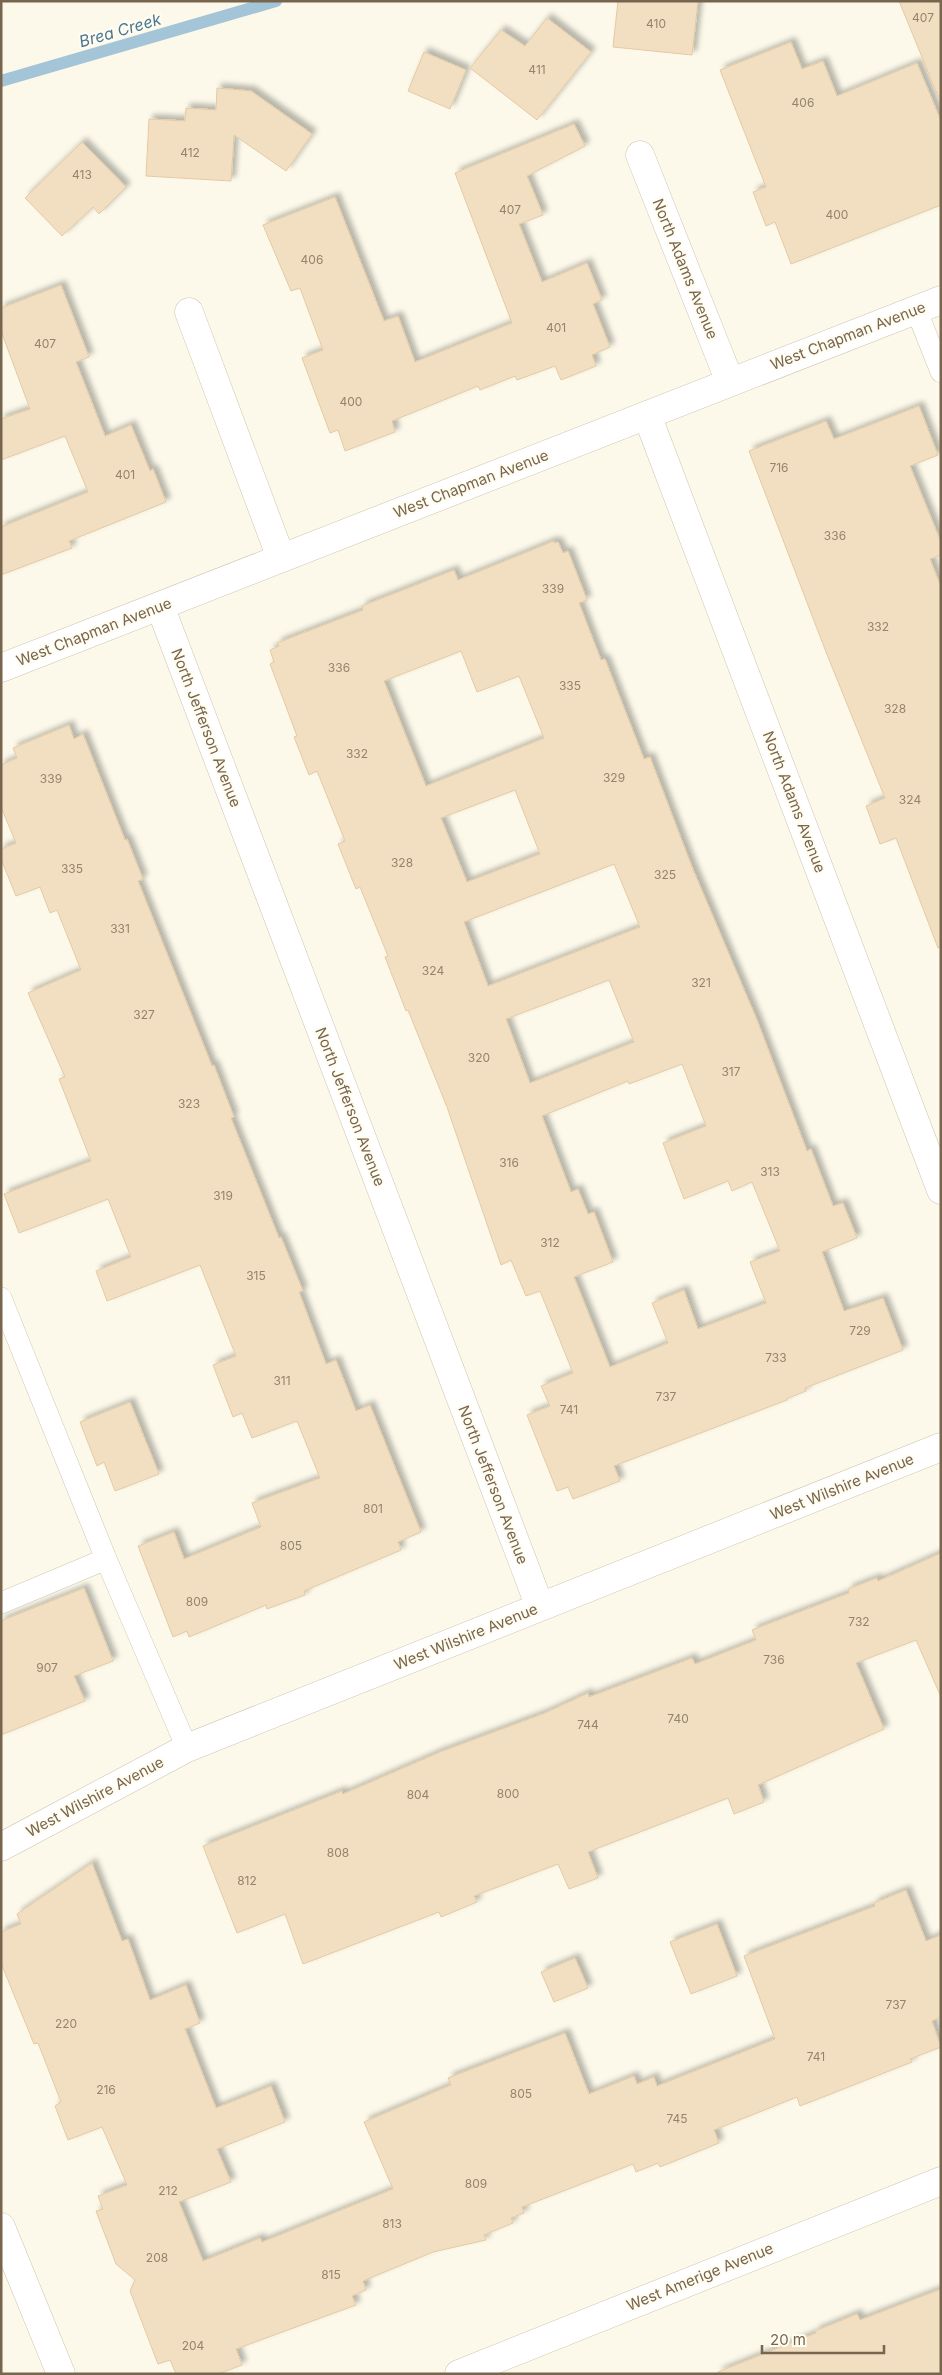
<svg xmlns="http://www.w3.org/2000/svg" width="942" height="2375" font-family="Inter,sans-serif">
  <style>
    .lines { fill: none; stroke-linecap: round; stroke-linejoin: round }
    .stream { stroke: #a4c5d8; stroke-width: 12 }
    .building { fill: #f2dfc2; stroke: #e4caa2; fill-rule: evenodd; filter: url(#shadow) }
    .service-casing { stroke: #cfc4af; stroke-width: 22 }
    .minor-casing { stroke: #cfc4af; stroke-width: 29 }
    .tertiary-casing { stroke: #cfc4af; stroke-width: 29 }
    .service { stroke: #fff; stroke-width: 21 }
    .minor { stroke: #fff; stroke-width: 28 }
    .tertiary { stroke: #fff; stroke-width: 28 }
    .labels { text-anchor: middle; stroke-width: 4.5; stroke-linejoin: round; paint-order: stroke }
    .number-label { font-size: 12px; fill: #96846a }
    .street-label { font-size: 15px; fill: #78654d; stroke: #fffcf1 }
    .water-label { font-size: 16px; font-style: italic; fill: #4a7692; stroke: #fffcf1 }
  </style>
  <defs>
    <filter id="shadow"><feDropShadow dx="4.5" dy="-4.5" stdDeviation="2.5" flood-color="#0004"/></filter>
  </defs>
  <rect width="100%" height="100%" fill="#fcf9ea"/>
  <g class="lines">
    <path class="stream" d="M1,81L276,1"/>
  </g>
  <path class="building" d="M618,1H698L692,55L613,47Z
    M899,1H941V100L940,101Z
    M547,18L591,52L537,120L470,68L501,30L525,46Z
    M791,42L802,69L823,61L837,96L917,63L941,121V205L791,264L775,222L766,226L753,192L766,187L720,70Z
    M424,52L466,70L450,109L408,91Z
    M217,88L251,91L312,134L286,171L234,135L231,181L146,176L149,119L185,121L186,108L216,110Z
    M574,124L585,146L527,176L543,215L519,224L542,282L587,263L602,300L593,304L610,347L592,355L596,366L561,380L555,366L517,380L515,376L480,390L478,386L392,421L395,432L345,451L338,430L330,433L302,358L323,350L300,288L291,291L263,225L335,197L384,321L398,316L415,362L512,323L455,173Z
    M82,142L126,187L99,214L93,207L62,236L25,198Z
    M61,285L89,357L76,362L105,436L131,425L150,471L153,469L166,502L69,541L72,548L1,575V527L88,492L65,436L1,460V419L30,409L1,331V308Z
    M919,406L938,455L910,466L941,542V555L930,559L941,587V947L938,948L896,838L880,844L866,806L885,798L826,652L749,451L826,421L834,439Z
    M554,541V543L558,542L563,553L568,551L570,556L587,600L579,603L601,660L605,659L644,759L650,757L692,867L757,1020L807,1151L811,1149L833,1206L843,1203L857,1238L822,1252L844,1311L883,1298L903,1350L805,1388L806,1391L786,1399L787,1400L614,1466L620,1481L573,1499L568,1487L557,1491L527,1415L550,1406L541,1386L573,1373L540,1291L526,1296L511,1260L501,1265L447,1107L408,1010L406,1011L385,957L388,956L360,887L356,889L338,844L345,841L317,771L309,775L294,737L297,736L270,664L274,662L270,650L279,646L277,643L363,610L362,606L454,570L458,580ZM461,651L477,692L519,676L544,738L426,786L384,681ZM515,790L540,854L467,882L441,818ZM614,864L640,927L488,986L464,922ZM609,980L634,1042L530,1083L506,1019ZM682,1064L706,1126L663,1143L684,1199L728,1181L732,1191L752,1182L780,1251L750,1262L766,1303L698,1329L684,1290L652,1303L668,1343L610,1367L574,1277L613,1262L594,1212L588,1214L578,1189L571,1192L542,1116L628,1081L629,1084Z
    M69,725L74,739L83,734L125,840L127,839L143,879L138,881L212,1066L214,1065L234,1117L231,1118L279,1238L281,1237L303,1291L299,1292L326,1364L336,1360L356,1411L370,1405L421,1532L398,1542L401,1550L304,1591L305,1595L267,1609L266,1605L189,1637L187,1631L173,1637L138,1546L174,1532L184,1559L261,1527L252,1503L320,1478L297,1421L252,1438L242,1413L233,1417L213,1365L236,1356L200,1265L107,1301L96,1271L131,1257L108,1199L19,1233L4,1194L91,1161L59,1079L65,1077L28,993L81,970L57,910L50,913L40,887L16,896L1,859V849L16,843L1,807V765L17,758L13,748Z
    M130,1402L159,1474L115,1491L104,1462L97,1466L80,1422Z
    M941,1553V1697L916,1640L856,1663L884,1729L758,1785L764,1802L734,1814L728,1798L588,1852L598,1878L569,1889L558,1864L474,1896L477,1902L441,1917L439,1912L303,1964L285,1914L237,1933L203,1846L342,1791L343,1794L440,1752L545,1713L588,1693L589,1697L692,1658L695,1664L756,1640L752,1630L849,1593L848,1589L877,1578L878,1581Z
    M84,1588L113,1661L74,1676L85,1701L1,1735V1621Z
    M92,1863L122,1941L128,1939L150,2000L186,1985L200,2023L185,2029L216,2108L271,2086L285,2122L217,2149L231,2182L179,2202L203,2261L260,2238L262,2242L393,2189L364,2122L451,2085L448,2078L565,2033L589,2094L634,2076L637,2084L654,2077L657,2086L775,2039L744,1956L875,1906L874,1903L906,1890L926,1941L941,1935V2017L932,2021L941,2047L910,2059L912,2062L800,2106L797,2097L714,2130L719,2143L660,2167L658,2163L636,2172L633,2164L522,2207L524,2213L511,2218L513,2223L484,2235L486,2240L433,2252L363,2281L366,2290L352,2296L356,2305L236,2349L242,2365L218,2374H176L170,2360L158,2364L130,2291L135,2280L116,2264L96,2211L103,2209L98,2196L127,2185L102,2127L68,2140L55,2106L61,2102L38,2043L34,2044L1,1963V1932L21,1924L17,1914Z
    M717,1924L737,1976L691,1994L670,1942Z
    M575,1958L588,1988L554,2002L541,1972Z
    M941,2289V2374H718V2372L816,2333L815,2331L857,2314L860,2320Z"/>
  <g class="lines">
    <defs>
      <path id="service" d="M916,309L941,372
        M1,1298L106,1559L187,1748
        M1,1603L106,1559"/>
      <path id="minor" d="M640,155L730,382
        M189,312L281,558
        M647,415L941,1190
        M160,606L540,1607
        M1,1847L187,1748L941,1447
        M1,2227L61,2374
        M459,2374L941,2181"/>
      <path id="tertiary" d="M1,668L941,300"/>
    </defs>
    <use href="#service" class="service-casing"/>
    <use href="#minor" class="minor-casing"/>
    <use href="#tertiary" class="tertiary-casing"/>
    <use href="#service" class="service"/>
    <use href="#minor" class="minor"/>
    <use href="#tertiary" class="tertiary"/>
  </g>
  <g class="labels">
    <g class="number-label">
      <text x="923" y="22">407</text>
      <text x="656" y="28">410</text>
      <text x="537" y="74">411</text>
      <text x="803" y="107">406</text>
      <text x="190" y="157">412</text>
      <text x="82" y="179">413</text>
      <text x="510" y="214">407</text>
      <text x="837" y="219">400</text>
      <text x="312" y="264">406</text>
      <text x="556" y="332">401</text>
      <text x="45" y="348">407</text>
      <text x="351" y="406">400</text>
      <text x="779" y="472">716</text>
      <text x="125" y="479">401</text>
      <text x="835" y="540">336</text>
      <text x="553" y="593">339</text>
      <text x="878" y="631">332</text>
      <text x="339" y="672">336</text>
      <text x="570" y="690">335</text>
      <text x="895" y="713">328</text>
      <text x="357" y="758">332</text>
      <text x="614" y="782">329</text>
      <text x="51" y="783">339</text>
      <text x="910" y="804">324</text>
      <text x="402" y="867">328</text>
      <text x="72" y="873">335</text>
      <text x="665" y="879">325</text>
      <text x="120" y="933">331</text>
      <text x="433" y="975">324</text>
      <text x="701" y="987">321</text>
      <text x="144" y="1019">327</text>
      <text x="479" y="1062">320</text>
      <text x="731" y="1076">317</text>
      <text x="189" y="1108">323</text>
      <text x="509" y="1167">316</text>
      <text x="770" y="1176">313</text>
      <text x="223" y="1200">319</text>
      <text x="550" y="1247">312</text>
      <text x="256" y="1280">315</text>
      <text x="860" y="1335">729</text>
      <text x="776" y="1362">733</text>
      <text x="282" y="1385">311</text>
      <text x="666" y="1401">737</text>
      <text x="569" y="1414">741</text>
      <text x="373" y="1513">801</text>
      <text x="291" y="1550">805</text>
      <text x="197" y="1606">809</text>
      <text x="859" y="1626">732</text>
      <text x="774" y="1664">736</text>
      <text x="47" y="1672">907</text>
      <text x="678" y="1723">740</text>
      <text x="588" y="1729">744</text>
      <text x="508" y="1798">800</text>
      <text x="418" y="1799">804</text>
      <text x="338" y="1857">808</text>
      <text x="247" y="1885">812</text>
      <text x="896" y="2009">737</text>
      <text x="66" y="2028">220</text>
      <text x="816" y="2061">741</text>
      <text x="106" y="2094">216</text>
      <text x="521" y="2098">805</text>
      <text x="677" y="2123">745</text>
      <text x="476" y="2188">809</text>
      <text x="168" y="2195">212</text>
      <text x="392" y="2228">813</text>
      <text x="157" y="2262">208</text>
      <text x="331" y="2279">815</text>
      <text x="193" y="2350">204</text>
    </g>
    <g class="street-label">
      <text transform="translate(685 269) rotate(68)" y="5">North Adams Avenue</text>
      <text transform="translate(848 336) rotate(-21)" y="5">West Chapman Avenue</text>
      <text transform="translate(471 484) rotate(-21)" y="5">West Chapman Avenue</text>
      <text transform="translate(94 632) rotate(-21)" y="5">West Chapman Avenue</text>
      <text transform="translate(206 728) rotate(69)" y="5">North Jefferson Avenue</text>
      <text transform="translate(794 802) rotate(69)" y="5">North Adams Avenue</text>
      <text transform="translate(350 1107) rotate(69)" y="5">North Jefferson Avenue</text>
      <text transform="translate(493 1485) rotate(69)" y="5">North Jefferson Avenue</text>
      <text transform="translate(842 1487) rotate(-22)" y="5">West Wilshire Avenue</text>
      <text transform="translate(466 1637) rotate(-22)" y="5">West Wilshire Avenue</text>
      <text transform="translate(95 1797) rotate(-28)" y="5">West Wilshire Avenue</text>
      <text transform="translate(700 2277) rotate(-22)" y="5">West Amerige Avenue</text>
    </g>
    <g class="water-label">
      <text transform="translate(120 30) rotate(-16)" y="6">Brea Creek</text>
    </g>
  </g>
  <rect width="942" height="2375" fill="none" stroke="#78654d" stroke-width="5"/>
  <path d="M762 2345v8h122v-8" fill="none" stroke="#78654d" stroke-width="2.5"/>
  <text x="770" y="2345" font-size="15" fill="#78654d" stroke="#fffcf1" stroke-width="4" paint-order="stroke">20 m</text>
</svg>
